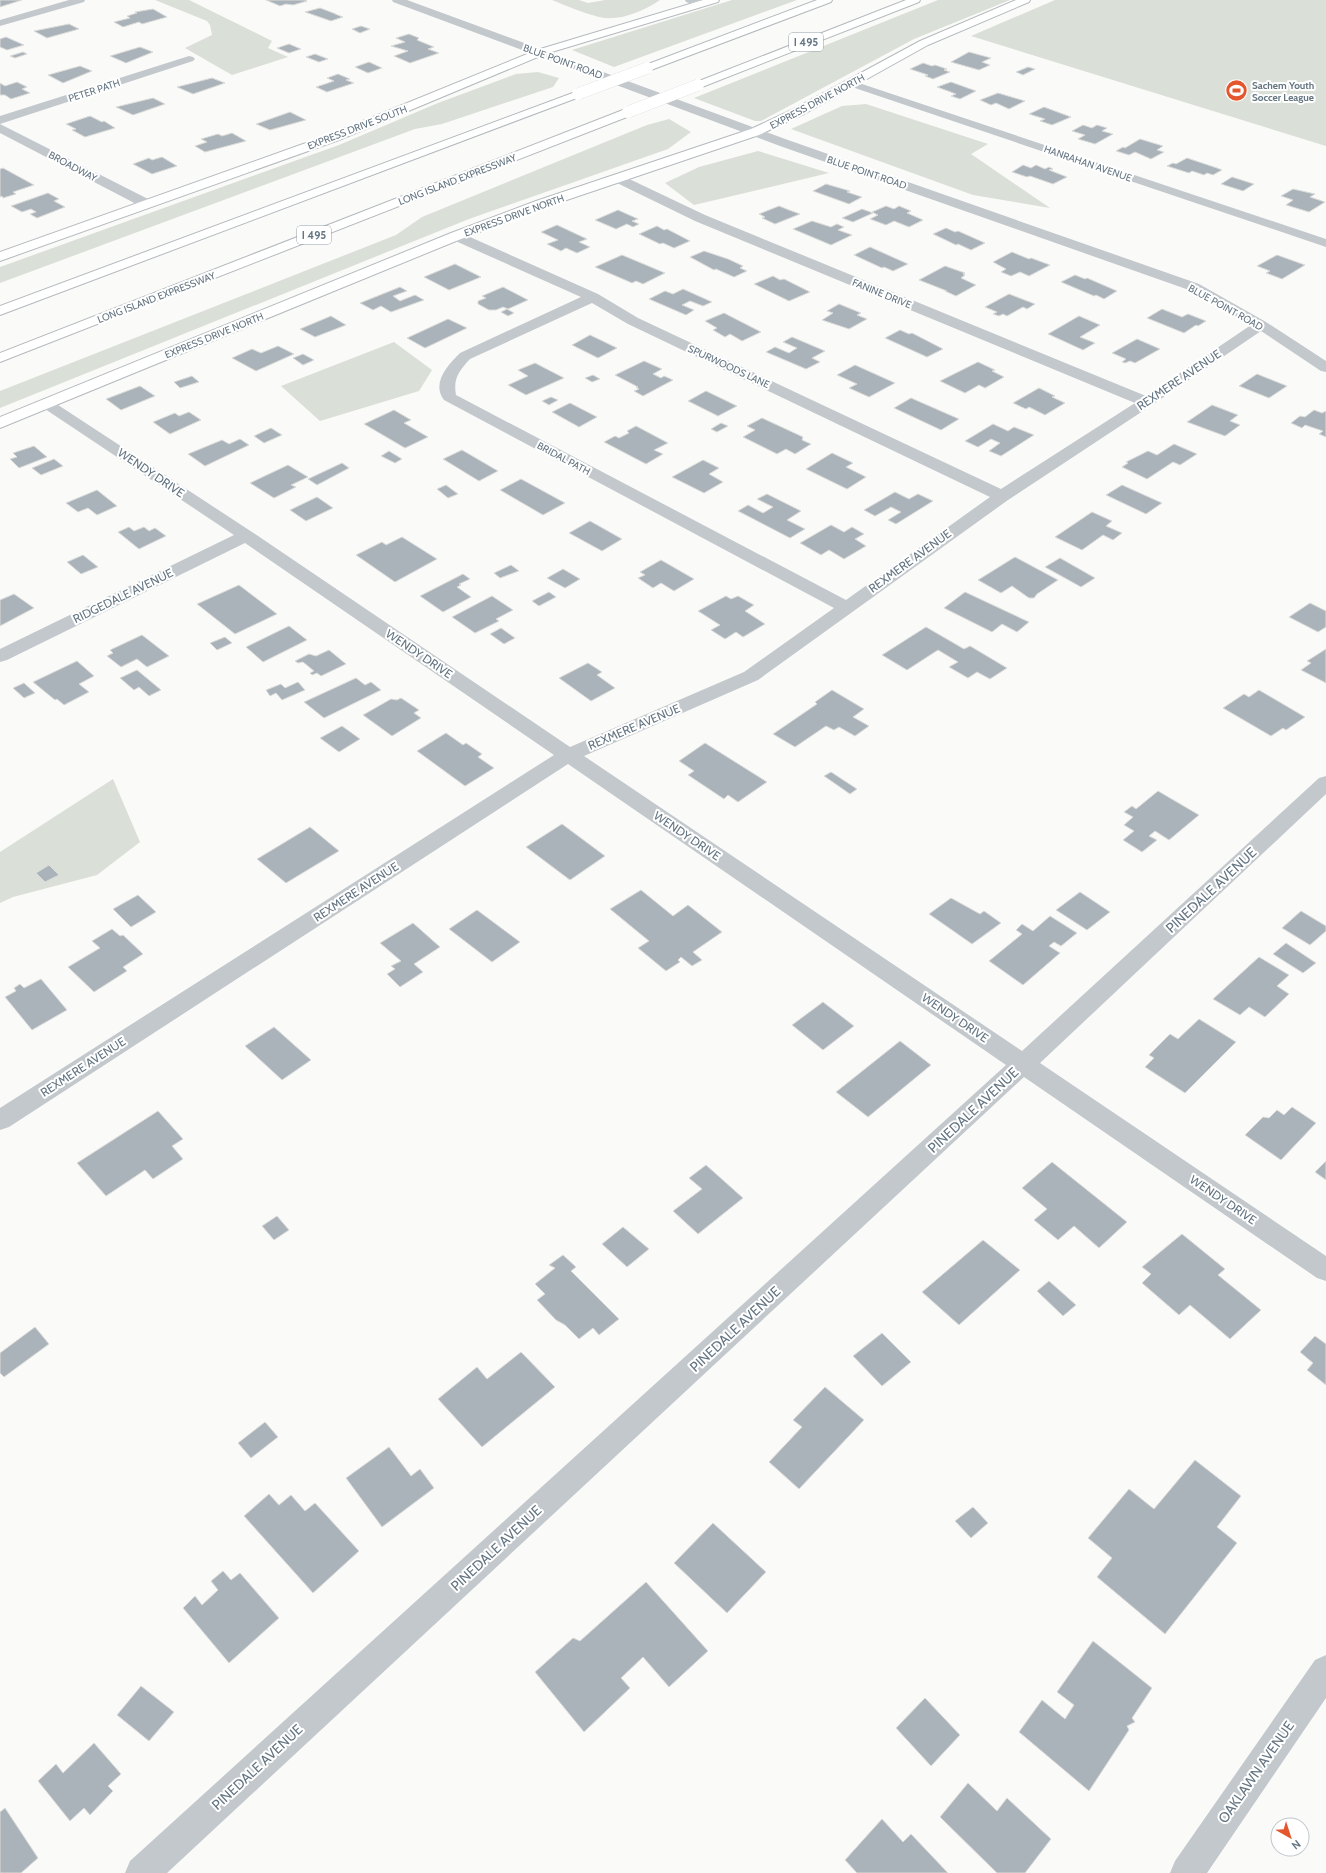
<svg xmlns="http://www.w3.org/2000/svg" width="1326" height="1873" font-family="Cabin,sans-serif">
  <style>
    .green { fill: #dadfd7 }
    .building { fill: #aab3b9; stroke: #dcdcda }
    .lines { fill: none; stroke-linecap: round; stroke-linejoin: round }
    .major-casing { stroke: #b5babe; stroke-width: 2 }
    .highway-casing { stroke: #b4b9bd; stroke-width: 2 }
    .minor { fill: #c3c8cc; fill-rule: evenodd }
    .major { fill: #fff; fill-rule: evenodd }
    .highway { fill: #fff; fill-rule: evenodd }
    .highway-bridge-casing { stroke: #b4b9bd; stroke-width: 12; stroke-linecap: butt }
    .highway-bridge { stroke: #fff; stroke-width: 12 }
    .labels { text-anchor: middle; stroke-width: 4; stroke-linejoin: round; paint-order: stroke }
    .far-street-label { font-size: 10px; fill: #657683; stroke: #fff }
    .far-poi-label { font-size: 10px; font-weight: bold; fill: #657683; stroke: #fff; text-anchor: start }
    .shield { fill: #fff; stroke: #939fa8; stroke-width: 1 }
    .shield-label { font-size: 11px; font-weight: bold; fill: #657683 }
    .street-label { font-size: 12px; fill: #657683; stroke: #fff }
    .near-street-label { font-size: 14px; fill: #657683; stroke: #fff }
  </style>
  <rect width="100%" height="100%" fill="#fafaf8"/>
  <path class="green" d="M155,0H189L272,41L268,48L288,57L232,75L185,48L212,35L210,25L207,21Z
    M552,0H579L588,3L605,0H660C644,11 619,22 599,17C583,13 567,6 552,0Z
    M732,0H797L614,67L572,50Z
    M938,0H1010L914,39L761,121H755L694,98Z
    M1055,0H1326V146L971,36Z
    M538,72L559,78L553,87L442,124L415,129L0,283V267L339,145L438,103L516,74Z
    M866,104L988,144L971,154L1050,208L973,195L791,129L842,106Z
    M669,119L691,132L668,149L469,219L0,408V391L396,235L422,217L647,125Z
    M758,151L829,173L694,205L665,183L699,167Z
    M394,342L432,370L419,391L320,421L281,386Z
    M113,779L140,842L97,875L13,897L0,903V852Z"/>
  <path class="building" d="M0,0H22L0,7Z
    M266,0H305L307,1L293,5L286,4L280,6Z
    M320,8L336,14H335L343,17L331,21L305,12Z
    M153,9L167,17L142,24L139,22L123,27L114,22L130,18L127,16L137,13L135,12Z
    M69,24L79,29L47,38L34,31Z
    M361,26L370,29L360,33L352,29Z
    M409,34L419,38L417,40L434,47L428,49L439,53L410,63L394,56L408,51L391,46L405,42L396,38Z
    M6,37L24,45L7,50L0,47V39Z
    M289,44L301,49L289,53L277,48Z
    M140,47L153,52L126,63L110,56Z
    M23,52L27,54L15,58L10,56Z
    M969,52L991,58L982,62L990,65L979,70L951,62Z
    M315,54L328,59L319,62L306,57Z
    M369,62L382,68L368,73L355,67Z
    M923,63L932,66L935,65L947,69L944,70L950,72L933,79L925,76L928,75L910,69Z
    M80,66L92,71L63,83L48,75Z
    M1028,67L1035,69L1023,75L1016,72Z
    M338,74L350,79L346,80L354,83L327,92L316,87L334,81L327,78Z
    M212,78L225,83L193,94L177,87Z
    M17,82L27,87L22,89L30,93L11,99L5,95H0V83L5,86Z
    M951,82L976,91L960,99L951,96L956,94L937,87Z
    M998,93L1025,101L1009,109L996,103L991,105L980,100Z
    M153,98L165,104L133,115L116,107Z
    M1044,107L1071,117L1052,125L1040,121L1045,119L1029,114Z
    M290,112L306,120L270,130L256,124Z
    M90,116L102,122L104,121L115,128L85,137L72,130L76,129L66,124Z
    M1083,125L1092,128L1097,125L1107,128L1102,131L1113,134L1095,144L1078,139L1085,135L1072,131Z
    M232,133L246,141L205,152L195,146L207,142L201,139L218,134L222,136Z
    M1140,139L1163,146L1157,150L1164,152L1151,159L1135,152L1129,155L1116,151L1123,147L1125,148Z
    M162,157L177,166L152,174L133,164L149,158L152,160Z
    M1187,158L1217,168L1222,170L1213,175L1207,173L1204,175L1192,171L1189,173L1167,166L1173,163L1176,164Z
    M1023,165L1031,168L1036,165L1045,169L1049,167L1053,169L1049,170L1067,177L1053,184L1030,176L1027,177L1012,172Z
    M3,168L34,185L13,192L16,194L3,198L2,196L0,197V169Z
    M1232,177L1254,184L1243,191L1221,184Z
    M826,184L850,191L847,192L862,197L849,204L813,191Z
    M1293,189L1315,194L1310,197L1325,202L1309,212L1286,205L1293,200L1281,196Z
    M48,193L59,199L54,201L65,207L37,218L30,214L36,212L31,209L22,212L11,206Z
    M779,206L789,210L800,214L775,224L762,218L765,217L759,214Z
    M886,206L894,209L899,206L911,211L907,213L923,220L909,227L894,221L886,225L870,219L878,215L872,212Z
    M862,209L873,213L853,222L842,218Z
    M618,210L638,219L632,221L639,224L633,227L627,224L616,229L595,220Z
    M812,221L831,227L837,224L844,227L838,230L852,235L831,245L793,229Z
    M557,225L587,239L579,242L590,247L577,253L566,248L561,251L547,244L558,240L541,232Z
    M657,226L664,230L667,229L690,241L674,248L663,243L660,244L639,234Z
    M946,228L955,232L958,231L985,243L971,250L958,244L956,245L933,234Z
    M870,247L908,264L893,271L884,267L882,268L854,255Z
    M704,251L728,259L743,266L740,268L747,271L734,277L716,269L714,270L690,257Z
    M1012,252L1029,259L1031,258L1050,265L1029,276L1020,272L1011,276L1001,272L1006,269L993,262Z
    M622,255L665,273L643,284L636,281L632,283L595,267Z
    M1277,255L1305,265L1282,279L1266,273L1270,271L1257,266Z
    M455,264L481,277L449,290L424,277Z
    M945,266L965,273L963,274L965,275L961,278L976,285L956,296L945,291H947L919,280Z
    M1075,275L1085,279L1087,278L1117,291L1104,299L1096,295L1094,296L1061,282Z
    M773,276L780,280L784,279L810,292L789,301L754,284Z
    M400,287L407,291L393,296L400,301L415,295L424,300L391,312L381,306L373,310L360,303Z
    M503,287L528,300L508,309L503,307L496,310H489L478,304V301L486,298L482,296Z
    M683,289L712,302L703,306L690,301L682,305L694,310L686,315L649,299L665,291L673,294Z
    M1009,294L1035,304L1027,309L1023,307L1007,316L1003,314L999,316L993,314L997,312L985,307Z
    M839,304L861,313L857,315L867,319L849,329L822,320L833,313L827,311Z
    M507,309L514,313L508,316L501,312Z
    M1162,309L1182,317L1188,314L1206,321L1198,326L1196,325L1184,333L1147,318Z
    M724,313L761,332L742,341L730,334L725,337L713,330L717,328L705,321Z
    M331,316L346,325L315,337L300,329Z
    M1079,316L1100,325L1080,337L1095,343L1083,350L1048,334Z
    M448,319L467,328L425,348L407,338Z
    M900,330L909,334L912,333L943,349L927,357L885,338Z
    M590,335L617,348L598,358L572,345Z
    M792,337L825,351L812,358L820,362L806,369L766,352L775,347L789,353L797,348L783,342Z
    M1137,339L1160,349L1135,363L1130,361L1125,363L1122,362L1126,359L1112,353Z
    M278,346L294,354L256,371L232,358L252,349L261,353Z
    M303,354L314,360L303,365L293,358Z
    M644,361L662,369L653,374L661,378L664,376L673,380L643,396L634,391L639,389L636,387H638L615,375Z
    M978,362L995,370L992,371L1004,377L985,388L979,385L965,393L940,381Z
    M535,363L564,378L526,395L508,385L528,376L518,370Z
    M855,365L895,383L869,397L849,388L857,384L837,375Z
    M1257,374L1287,386L1269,398L1239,386Z
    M593,375L600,379L592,382L585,378Z
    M192,376L199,382L180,388L174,382Z
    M140,386L155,396L121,410L106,399Z
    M1039,388L1055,396L1052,397L1065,403L1045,415L1029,407L1026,409L1013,403Z
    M706,391L737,406L718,416L688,401Z
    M551,397L558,400L549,405L542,401Z
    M911,398L959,419L941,430L894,408Z
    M570,403L597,417L579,427L552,412Z
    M1212,405L1238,415L1230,421L1240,425L1225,436L1187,422Z
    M394,410L411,420L404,423L428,437L405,448L364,424Z
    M1314,410L1322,413L1326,411V437L1319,434L1323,431L1305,425L1302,428L1291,423L1300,416L1305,417Z
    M189,412L201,420L170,434L153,422L175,413L179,416Z
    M762,418L803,437L802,440L811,444L795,454L786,449L777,454L743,437L755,430L747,426Z
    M721,423L728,426L717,432L711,429Z
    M993,424L1008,431L1014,427L1034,435L1001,456L989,451L1000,443L991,439L978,447L965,441Z
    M636,426L668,443L654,450L663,454L646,464L604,442L615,436L619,438L629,433L627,431Z
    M271,428L282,435L264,443L254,436Z
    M240,439L249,445L205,466L188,454L222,440L229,444Z
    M1174,444L1197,454L1180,465L1173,462L1147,479L1122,467L1128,463L1126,462L1148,451L1157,455Z
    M34,446L47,457L19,468L10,459L17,457L13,453Z
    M462,450L498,471L479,481L443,459Z
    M389,451L402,459L395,463L381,456Z
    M832,453L853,463L846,467L866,477L847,489L806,469Z
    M54,459L63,466L41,475L32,468Z
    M703,460L719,468L709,474L723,482L704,493L672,477Z
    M342,463L349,468L317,485L308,479Z
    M288,465L308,477L291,485L296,487L274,498L250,483Z
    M521,479L565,503L543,515L500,490Z
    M446,485L458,494L448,498L437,489Z
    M1122,485L1162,503L1146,514L1106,495Z
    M97,490L117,506L97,515L88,508L78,512L66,503Z
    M895,492L909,499L918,494L933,501L896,524L888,520L901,512L891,507L875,516L864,510Z
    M767,494L801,511L787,520L805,529L790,538L738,511L748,505L763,513L773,507L757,499Z
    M317,497L333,508L306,521L290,510Z
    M1092,512L1112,521L1106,526L1122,533L1113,540L1103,535L1082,550L1055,537Z
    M590,521L622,539L602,551L569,533Z
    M831,525L844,532L852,527L864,534L855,539L866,546L844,559L829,550L821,555L800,543Z
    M129,527L134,531L144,527L149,531L155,528L166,536L139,549L118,532Z
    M402,537L437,559L395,582L356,555L382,542L386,545Z
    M83,555L98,567L81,574L67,562Z
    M1015,557L1058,580L1037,594L1034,598H1029L1012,586L1001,593L978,580Z
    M1060,558L1095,578L1081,587L1045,567Z
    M661,560L694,579L674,591L661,583L653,588L638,578L645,575L640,572Z
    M511,565L519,571L500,578L494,573Z
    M563,569L580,579L565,588L547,578Z
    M463,574L470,579L459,584L461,585L457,587L471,597L443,612L420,596Z
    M239,585L277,614L235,634L197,604Z
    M549,592L556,597L539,606L532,601Z
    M965,592L1029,622L1017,632L1002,624L992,632L944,608Z
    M14,594L34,608L0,626V600Z
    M492,596L513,610L496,619L499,621L475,633L452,617Z
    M726,596L731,599L738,596L754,605L745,611L765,624L743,637L736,632L725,639L711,630L720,625L698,611Z
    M1310,603L1326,611V627L1318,632L1289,617Z
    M289,626L307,640L263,662L246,647Z
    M926,627L964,649L970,646L1007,668L990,679L977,672L968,678L949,667L958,662L938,650L907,670L882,655Z
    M501,628L515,638L504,644L490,634Z
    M142,635L169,656L147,667L137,659L121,667L107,656L113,653L110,650Z
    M225,637L232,643L217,650L210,643Z
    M1326,649V683L1301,670L1311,663L1307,661Z
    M329,650L346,664L321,676L317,673L312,675L310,673L314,671L303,662L298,663L295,661L309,654L316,656Z
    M77,661L94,676L79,684L89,692L64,705L57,699L55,700L33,682Z
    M588,663L602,672L597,675L615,688L591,701L559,678Z
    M137,670L161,690L149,696L139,687L134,690L120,678Z
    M356,678L365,685L371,682L381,690L324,718L304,702Z
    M298,682L305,690L282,700L276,693L270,696L266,690L281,684L285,688Z
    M24,683L35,693L24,698L13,688Z
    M832,690L864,709L853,717L869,726L855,736L839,727L834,730L826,726L795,747L773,734L817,704L815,702Z
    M1259,690L1305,717L1286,730L1283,728L1271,736L1223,708L1244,694L1249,697Z
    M401,698L419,710L414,713L421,718L392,736L363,715L391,699L397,700Z
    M342,726L360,739L339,752L320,738Z
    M446,733L463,745L466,743L482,754L478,757L494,768L465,786L417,751Z
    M705,743L767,782L738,802L728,795L724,799L688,775L694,771L679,761Z
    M831,772L857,789L850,794L824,776Z
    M1158,791L1199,815L1169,840L1155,831L1149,836L1157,840L1142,852L1123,840L1134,831L1124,825L1133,817L1124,812L1132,806L1136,809Z
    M562,824L605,856L570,880L526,847Z
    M310,827L339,851L286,883L257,859Z
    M49,865L59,875L45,882L36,873Z
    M641,890L673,916L688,905L722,932L693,952L702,960L692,966L681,957L678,960L680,962L666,971L638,948L649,941L610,909Z
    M1080,892L1110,912L1087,930L1056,910Z
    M138,895L156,912L131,927L113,909Z
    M951,898L980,914L984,911L1001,923L972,944L929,914Z
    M477,910L520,942L492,962L449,929Z
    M1301,911L1326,926V931L1310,945L1282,928Z
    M1050,916L1077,933L1061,946L1054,942L1049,946L1060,953L1023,985L989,961L1022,934L1016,930L1022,924L1033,931Z
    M413,923L440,947L414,964L423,972L400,987L387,974L395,969L391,966L401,961L380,943Z
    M112,929L120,936L123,935L143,954L123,967L127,971L94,992L68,967L100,948L92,941Z
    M1286,943L1316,963L1303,973L1273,954Z
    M1259,957L1289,975L1277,986L1289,994L1265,1017L1249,1007L1240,1015L1213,999Z
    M41,979L67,1010L32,1030L5,997L16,991L14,988L20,984L24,988Z
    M823,1002L854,1026L823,1050L792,1025Z
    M1199,1019L1236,1042L1185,1093L1145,1067L1154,1058L1149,1055L1170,1034L1178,1039Z
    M274,1027L311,1060L282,1080L245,1046Z
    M900,1041L931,1065L868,1117L836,1092Z
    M1292,1107L1316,1123L1281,1160L1245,1135L1263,1117L1269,1118L1277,1110L1284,1115Z
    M158,1111L183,1139L172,1146L183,1159L153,1179L145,1170L106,1196L77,1163Z
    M1326,1161V1180L1315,1172Z
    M1052,1162L1127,1222L1099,1248L1074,1226L1058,1240L1034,1220L1047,1209L1022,1188Z
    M706,1165L743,1198L698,1234L673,1211L702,1189L689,1178Z
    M277,1216L289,1230L274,1240L262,1226Z
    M623,1227L649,1249L627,1267L602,1244Z
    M1182,1234L1225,1269L1218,1275L1261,1310L1230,1339L1190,1305L1179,1315L1142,1283L1151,1274L1142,1267Z
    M983,1240L1020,1270L959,1325L922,1292Z
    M563,1255L576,1267L571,1271L619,1319L599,1335L593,1328L579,1339L565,1325L556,1320L537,1300L545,1294L535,1284L555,1268L549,1265Z
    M1049,1281L1076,1305L1063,1316L1037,1291Z
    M35,1327L49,1344L4,1377L0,1373V1353Z
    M882,1333L911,1362L882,1386L853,1356Z
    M1315,1336L1326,1344V1385L1307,1370L1313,1363L1300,1352Z
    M521,1352L555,1387L482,1447L438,1399L477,1367L487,1379Z
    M825,1387L864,1420L799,1489L769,1462L802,1427L793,1420Z
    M265,1422L278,1437L251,1458L238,1443Z
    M389,1447L411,1476L420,1469L434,1488L382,1527L346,1478Z
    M1195,1460L1241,1496L1217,1527L1237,1543L1165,1634L1097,1577L1112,1558L1088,1538L1129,1489L1154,1509Z
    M269,1494L279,1505L291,1495L305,1511L315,1503L359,1551L313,1593L244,1516Z
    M973,1507L988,1523L971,1538L955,1521Z
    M713,1523L766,1572L727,1613L674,1563Z
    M223,1571L231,1580L240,1573L279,1618L229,1663L183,1608L195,1596L202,1605L218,1590L211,1581Z
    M646,1582L708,1651L669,1687L643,1657L621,1678L630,1688L584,1732L535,1672L573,1638L580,1641Z
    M1093,1641L1152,1688L1132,1718L1135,1722L1127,1726L1129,1730L1089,1791L1019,1732L1042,1700L1065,1719L1074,1705L1057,1692Z
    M141,1686L174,1712L149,1741L117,1715Z
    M925,1698L960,1735L931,1766L896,1728Z
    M94,1743L121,1774L108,1786L113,1791L90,1815L84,1808L70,1821L38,1781L56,1764L63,1773Z
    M968,1783L997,1811L1007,1798L1051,1839L1025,1873H997L940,1817Z
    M5,1808L38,1858L21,1873H0V1812Z
    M882,1819L903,1842L911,1834L948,1873H857L845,1860Z"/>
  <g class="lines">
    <defs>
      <path id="major" d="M703,0H719L718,2L545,54L339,140L0,261V252L331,134L537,50Z
        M1016,0H1030L1029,2L928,45L804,114L759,135L546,207L461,239L0,428V417L451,233L536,201L751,129L796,108L920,41Z"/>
      <path id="highway" d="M817,0H832L831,2L651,70L647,71L641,68L643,66Z
        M906,0H920L919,2L702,87H694L692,85L694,83Z
        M578,91L584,94L582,96L0,315V306Z
        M628,108L634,112L632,115L0,362V353Z"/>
    </defs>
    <use href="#major" class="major-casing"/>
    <use href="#highway" class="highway-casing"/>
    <path class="minor" d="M69,0H85L84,2L0,26V20Z
      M392,0H407L788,140L1199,284L1266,322L1326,361V372L1321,371L1261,331L1152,405L1008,500L758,680L584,756L1022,1051L1319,778L1326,776V794L1040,1063L1326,1256V1281L1317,1278L1024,1077L167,1873H125L130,1861L1006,1065L568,764L9,1127L0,1130V1108L554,755L245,543L7,660L0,662V649L234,535L42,407L39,404L42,401L47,399L52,401L252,532L570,747L744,672L834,608L444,400C431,383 448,365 460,353L581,297L451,239L449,236L451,233H461L598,294L638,318L1001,489L1135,403L695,221L615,182L613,179L615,176H623L705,215L1146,396L1251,325L1189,290L780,146L393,2ZM592,303L628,324L990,497L846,600L456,395C453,378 459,371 470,359Z
      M685,0H700L707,4L702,7L686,2Z
      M189,56L193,57L195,59L193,61L0,124V116Z
      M850,80L1326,239V247L846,85L844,83Z
      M0,124L152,201L153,204L152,207H142L0,133Z
      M1326,1655V1698L1207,1873H1170L1175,1861L1315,1660Z"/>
    <use href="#major" class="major"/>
    <use href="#highway" class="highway"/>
    <defs>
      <path id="highway-bridge" d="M578,94L647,68
        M628,112L698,85"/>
    </defs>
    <use href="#highway-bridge" class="highway-bridge-casing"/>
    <use href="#highway-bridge" class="highway-bridge"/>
  </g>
  <defs>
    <symbol id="stadium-disc" viewBox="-11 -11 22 22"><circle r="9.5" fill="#e4572e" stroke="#fff"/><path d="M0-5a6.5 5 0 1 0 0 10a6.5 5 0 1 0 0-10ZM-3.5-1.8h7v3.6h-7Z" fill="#fff"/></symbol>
  </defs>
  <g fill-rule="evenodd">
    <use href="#stadium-disc" x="1224" y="78" width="25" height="25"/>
  </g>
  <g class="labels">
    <g class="far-street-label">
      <text transform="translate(563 61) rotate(20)" y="4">BLUE POINT ROAD</text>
      <text transform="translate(94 90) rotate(-18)" y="4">PETER PATH</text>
      <text transform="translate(817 101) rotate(-28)" y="4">EXPRESS DRIVE NORTH</text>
      <text transform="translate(357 127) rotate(-21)" y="4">EXPRESS DRIVE SOUTH</text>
      <text transform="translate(1088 163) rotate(19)" y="4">HANRAHAN AVENUE</text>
      <text transform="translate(73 166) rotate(28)" y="4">BROADWAY</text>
      <text transform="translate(867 172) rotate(19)" y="4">BLUE POINT ROAD</text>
      <text transform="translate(457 179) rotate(-21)" y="4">LONG ISLAND EXPRESSWAY</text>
      <text transform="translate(514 215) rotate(-20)" y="4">EXPRESS DRIVE NORTH</text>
      <text transform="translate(882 293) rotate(22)" y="4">FANINE DRIVE</text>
      <text transform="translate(156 297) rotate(-21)" y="4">LONG ISLAND EXPRESSWAY</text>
      <text transform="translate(1226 307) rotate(29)" y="4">BLUE POINT ROAD</text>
      <text transform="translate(214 335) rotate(-22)" y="4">EXPRESS DRIVE NORTH</text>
      <text transform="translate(729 366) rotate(25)" y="4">SPURWOODS LANE</text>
      <text transform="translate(564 458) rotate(28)" y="4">BRIDAL PATH</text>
    </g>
    <g class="far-poi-label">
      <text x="1252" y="89">Sachem Youth<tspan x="1252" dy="12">Soccer League</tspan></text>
    </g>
    <g class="shield">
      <rect x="789" y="33" width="34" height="18" rx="3"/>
      <rect x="297" y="226" width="34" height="18" rx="3"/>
    </g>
    <g class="shield-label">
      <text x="806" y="46">I 495</text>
      <text x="314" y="239">I 495</text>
    </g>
    <g class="street-label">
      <text transform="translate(1179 380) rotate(-34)" y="4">REXMERE AVENUE</text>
      <text transform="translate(151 473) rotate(34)" y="4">WENDY DRIVE</text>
      <text transform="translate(910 561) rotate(-36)" y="4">REXMERE AVENUE</text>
      <text transform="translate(123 596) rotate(-26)" y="4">RIDGEDALE AVENUE</text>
      <text transform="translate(419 654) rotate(34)" y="4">WENDY DRIVE</text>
      <text transform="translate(634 727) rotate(-23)" y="4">REXMERE AVENUE</text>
      <text transform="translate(687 836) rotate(34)" y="4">WENDY DRIVE</text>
      <text transform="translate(356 892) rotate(-33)" y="4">REXMERE AVENUE</text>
      <text transform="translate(955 1018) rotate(34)" y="4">WENDY DRIVE</text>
      <text transform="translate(83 1067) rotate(-33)" y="4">REXMERE AVENUE</text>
      <text transform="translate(1223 1200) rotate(34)" y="4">WENDY DRIVE</text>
    </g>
    <g class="near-street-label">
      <text transform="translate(1211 890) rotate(-43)" y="5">PINEDALE AVENUE</text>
      <text transform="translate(973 1110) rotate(-43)" y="5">PINEDALE AVENUE</text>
      <text transform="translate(735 1329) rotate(-43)" y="5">PINEDALE AVENUE</text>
      <text transform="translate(496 1548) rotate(-43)" y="5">PINEDALE AVENUE</text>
      <text transform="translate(257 1767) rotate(-43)" y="5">PINEDALE AVENUE</text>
      <text transform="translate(1256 1772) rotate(-55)" y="5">OAKLAWN AVENUE</text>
    </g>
  </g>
  <g transform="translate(1290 1837) rotate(141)"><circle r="19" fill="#ffffff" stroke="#c1c8cd"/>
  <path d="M0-3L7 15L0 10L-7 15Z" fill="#e4572e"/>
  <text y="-6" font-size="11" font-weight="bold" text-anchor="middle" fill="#657683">N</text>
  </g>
</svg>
